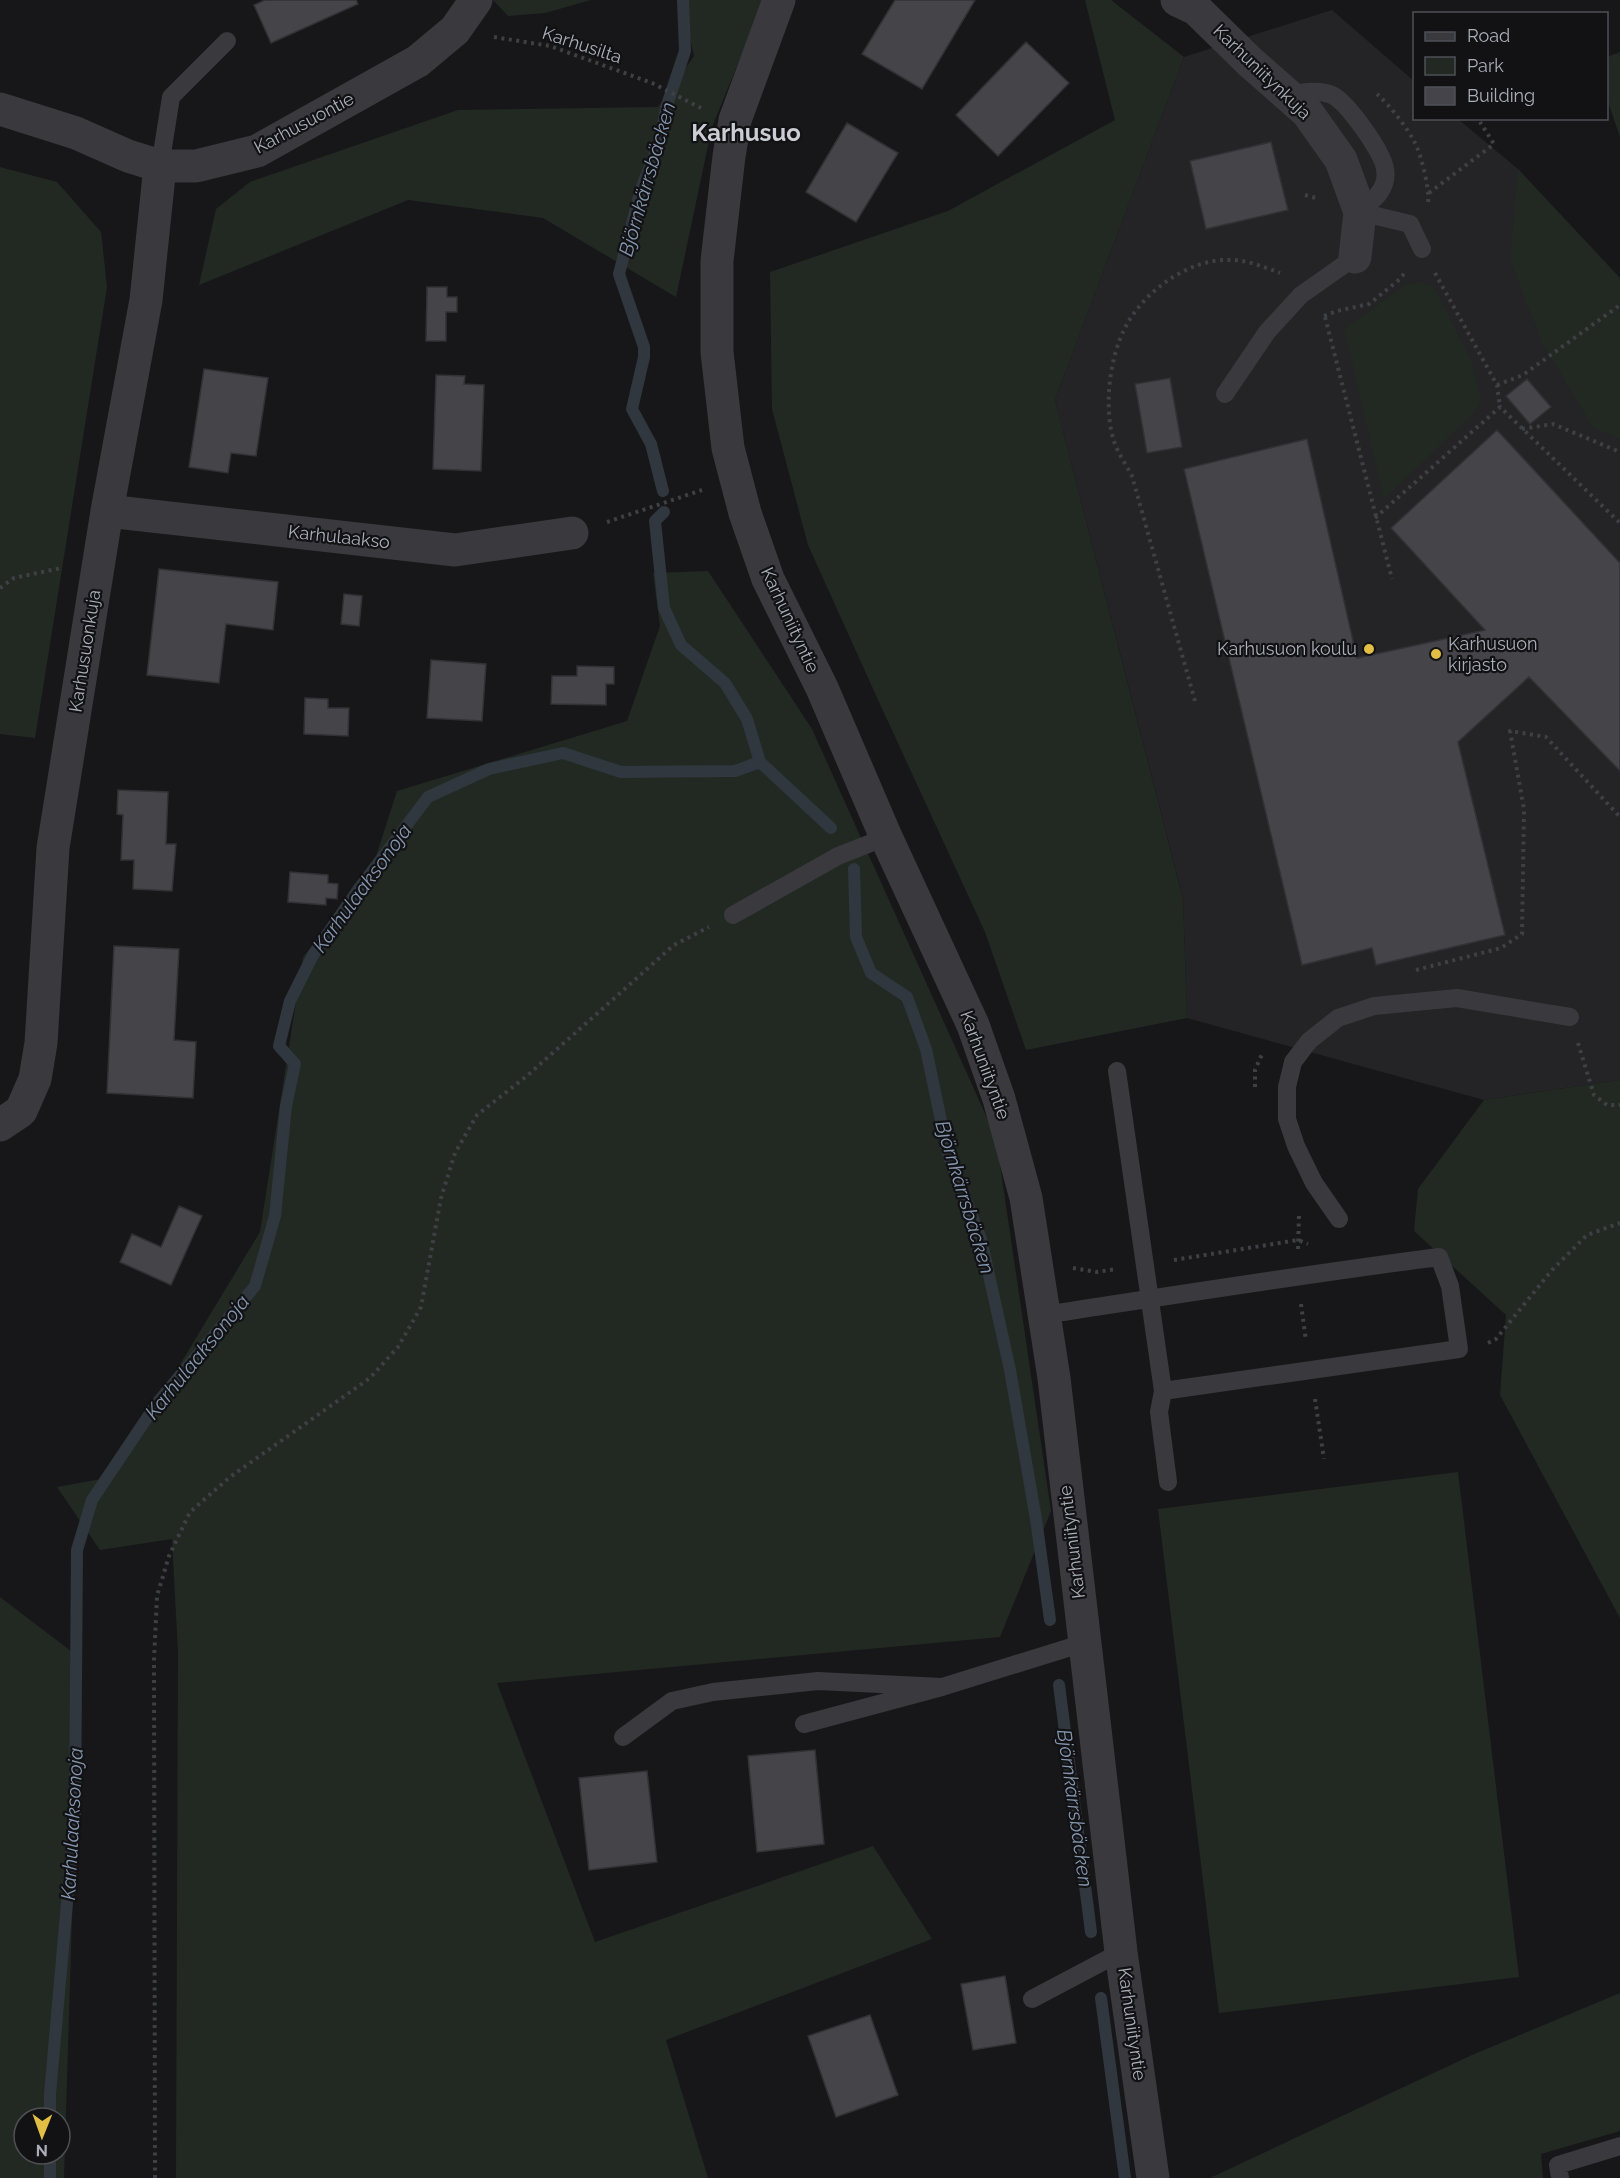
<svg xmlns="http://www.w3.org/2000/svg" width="1620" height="2178" font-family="Raleway,sans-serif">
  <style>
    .built { fill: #242326 }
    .green { fill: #222923; fill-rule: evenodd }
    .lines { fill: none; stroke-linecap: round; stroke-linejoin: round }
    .stream { stroke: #30373e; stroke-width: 12 }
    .building { fill: #454449; stroke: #323135; stroke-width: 1.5 }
    .path { stroke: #3f4045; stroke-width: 4; stroke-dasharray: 3 4.5; stroke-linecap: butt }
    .lane { stroke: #39393e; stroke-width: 18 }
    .street { stroke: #39393e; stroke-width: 33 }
    .poi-dot { fill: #e3be45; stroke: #121214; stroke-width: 2 }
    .labels { text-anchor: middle; stroke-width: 4.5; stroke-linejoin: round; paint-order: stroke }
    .street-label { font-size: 18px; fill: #abadb8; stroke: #121214 }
    .poi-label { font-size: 18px; fill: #abadb8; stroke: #121214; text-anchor: start }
    .water-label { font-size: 20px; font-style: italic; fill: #8597b0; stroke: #121214 }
    .district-label { font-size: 24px; font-weight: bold; fill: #cbcdd4; stroke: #121214 }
  </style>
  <rect width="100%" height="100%" fill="#171719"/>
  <path class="built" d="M1332,10L1414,81V118L1458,119L1518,169L1620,278V1080L1484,1100L1187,1018L1183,898L1055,400L1184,57Z"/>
  <path class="green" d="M493,0H591L545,13L508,16Z
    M681,0H764L712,127L676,297L543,218L408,200L199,285L216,209L250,182L458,110L658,107L694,56Z
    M1085,0H1111L1184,57L1055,400L1183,899L1187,1018L1026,1050L985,932L879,702L808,545L772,409L770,272L948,211L1115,120Z
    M1620,52V137L1607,99V57Z
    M0,167L57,182L101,232L107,287L35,738L0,734Z
    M1518,169L1620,278V438L1593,428L1543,344L1510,260Z
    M1418,282L1431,286L1436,291L1471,360L1481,399L1478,407L1472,415L1384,499L1344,329L1406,285Z
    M708,571L812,729L996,1138L1051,1511L1000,1637L497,1683L595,1942L873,1846L932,1939L666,2040L708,2178H176L178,1652L172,1539L100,1550L57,1487L112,1477L260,1232L303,957L370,875L397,791L627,721L660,626L653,573Z
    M1620,1080V1618L1500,1395L1506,1315L1414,1231L1418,1189L1484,1100Z
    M1458,1472L1519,1977L1219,2013L1158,1509Z
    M0,1597L80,1658L64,2178H0ZM24,2118H60V2154H24Z
    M1620,1993V2131L1541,2154L1543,2178H1210L1472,2055Z"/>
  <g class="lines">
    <path class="stream" d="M663,491L651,444L632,409L644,357V347L619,274L641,189L660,141L666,108L685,51L683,0
      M664,512L655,521L664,608L681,645L725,683L747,719L760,762L831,828
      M854,869L856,937L871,973L907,997L926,1049L948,1154L981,1239L1010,1370L1036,1519L1050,1620
      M1059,1685L1091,1932
      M1101,1998L1125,2178
      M50,2118V2094L75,1813L77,1550L92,1500L157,1403L255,1286L275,1216L286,1106L295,1064L279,1046L290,1001L313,955L360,887L428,797L489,769L563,753L621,772L735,771L760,762
      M50,2154V2178"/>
  </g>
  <path class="building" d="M265,0H356L358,4L271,43L254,5Z
    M895,0H975L922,89L862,54Z
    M1026,42L1069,83L998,156L956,115Z
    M847,123L898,153L856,222L806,192Z
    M1271,142L1288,210L1206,229L1190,161Z
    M427,287H447V297H457V312H446V341H426Z
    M204,369L268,378L256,456L231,453L228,473L189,467Z
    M436,375L465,376L464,384L484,385L481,471L433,469Z
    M1170,378L1182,447L1147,453L1135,384Z
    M1527,379L1551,407L1530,424L1506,396Z
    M1497,430L1620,563V771L1529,677L1458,742L1505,935L1376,965L1372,948L1302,965L1184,469L1307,439L1357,658L1485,630L1391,528Z
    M159,569L278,582L273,630L226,624L219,683L147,675Z
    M344,594L362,596L359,626L341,624Z
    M431,660L486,664L482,721L427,718Z
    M577,666L614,667V684H606V705L551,704L552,676H577Z
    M305,698L328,699V708H349L348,736L304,734Z
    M118,790L168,792L166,844H176L172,891L133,889L134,860H121L123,815L117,814Z
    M290,872L328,875V883L338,884L337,899L326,898V905L288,902Z
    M114,946L179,949L174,1040L196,1042L193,1098L107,1093Z
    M179,1206L202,1216L171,1285L120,1262L132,1234L161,1247Z
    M815,1750L824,1844L757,1852L748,1756Z
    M647,1771L657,1862L589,1870L579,1778Z
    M1005,1976L1016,2043L973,2050L961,1984Z
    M870,2015L898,2095L836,2117L808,2036Z"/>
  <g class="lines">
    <path class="path" d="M494,37L550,46L652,83L701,108
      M1377,94C1390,106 1407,127 1415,143C1421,154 1430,190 1428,203
      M1429,193L1494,144L1480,122
      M1305,195L1316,198
      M1435,273L1497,385L1500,407
      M1324,316L1337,311L1369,304L1400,279L1406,271
      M1325,317L1392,579
      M1497,385L1523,375L1620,305
      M1522,429L1553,424L1620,452
      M1375,518L1500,407L1620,523
      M607,522L702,490
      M0,588L14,578L61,568
      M1195,701L1132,476C1127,466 1119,455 1115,444C1103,412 1109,358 1125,328C1143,292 1187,260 1227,260C1245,259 1264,267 1280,273
      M1416,970L1501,948L1522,934L1524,809L1510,731L1546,737L1620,817
      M1578,1043L1594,1095L1607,1105H1620
      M1255,1087V1070L1262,1054
      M1298,1249L1299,1215
      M1174,1260L1298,1240L1308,1244
      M1073,1268L1097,1272L1116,1269
      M1301,1304L1306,1341
      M1488,1343L1496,1339L1552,1270L1587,1235L1620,1223
      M1315,1399L1324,1459
      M155,2178L154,1660L157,1596L169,1556L190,1512L230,1477L370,1378L398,1347L421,1307L441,1198L455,1153L477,1115L528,1075L674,945L709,927"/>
    <path class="lane" d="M1287,94C1302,93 1318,89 1332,95C1347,102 1374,142 1381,157C1385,165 1387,175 1384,184C1380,196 1369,203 1360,212
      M160,166L171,97L227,41
      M1360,212L1410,224L1422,249
      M1225,394L1267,332L1301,295L1355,257
      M733,915L838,856L886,837
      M1339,1219L1314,1183L1296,1146L1287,1119V1087L1293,1062L1309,1041L1338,1018L1374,1006L1457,998L1570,1017
      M1044,1315C1175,1295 1307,1274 1439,1257L1450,1286L1459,1349L1163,1391C1148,1284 1132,1178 1117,1071
      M1163,1391L1159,1412L1168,1482
      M804,1724L942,1687L1084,1643
      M623,1737L672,1701L713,1692L818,1681L942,1687
      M1032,1999L1121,1952
      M1560,2178L1558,2165L1620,2146"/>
    <path class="street" d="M779,0L735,120L729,156L717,261V352L728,448L745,513L768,579L822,688L886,837L973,1025L999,1099L1026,1198L1054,1378L1121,1952L1153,2178
      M1177,0L1196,9L1249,61L1307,112L1341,160L1360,212L1355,257
      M0,109L76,133L128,156L160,166H196L257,151L418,61L455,30L476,0
      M107,511L455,550L572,533
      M0,1125L21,1111L35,1079L41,1043L53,848L107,511L146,300L160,166"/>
  </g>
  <g class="poi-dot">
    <circle cx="1369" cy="649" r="6"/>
    <circle cx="1436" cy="654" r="6"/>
  </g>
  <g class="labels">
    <g class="street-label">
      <text transform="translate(582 45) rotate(18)" y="6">Karhusilta</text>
      <text transform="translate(1262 72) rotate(44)" y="6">Karhuniitynkuja</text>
      <text transform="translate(304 123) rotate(-28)" y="6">Karhusuontie</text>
      <text transform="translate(339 537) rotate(6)" y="6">Karhulaakso</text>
      <text transform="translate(790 620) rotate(65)" y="6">Karhuniityntie</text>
      <text transform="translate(85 651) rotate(-81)" y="6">Karhusuonkuja</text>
      <text transform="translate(985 1065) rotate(70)" y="6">Karhuniityntie</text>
      <text transform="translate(1072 1542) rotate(-97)" y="6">Karhuniityntie</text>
      <text transform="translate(1132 2024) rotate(82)" y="6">Karhuniityntie</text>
    </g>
    <g class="poi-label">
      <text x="1448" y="650">Karhusuon<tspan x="1448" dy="21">kirjasto</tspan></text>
      <text x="1357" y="655" text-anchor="end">Karhusuon koulu</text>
    </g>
    <g class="water-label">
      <text transform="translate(647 179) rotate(-74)" y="7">Björnkärrsbäcken</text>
      <text transform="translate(362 888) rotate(-54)" y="7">Karhulaaksonoja</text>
      <text transform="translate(965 1197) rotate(73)" y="7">Björnkärrsbäcken</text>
      <text transform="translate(197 1357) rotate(-51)" y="7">Karhulaaksonoja</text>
      <text transform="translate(1075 1808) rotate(82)" y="7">Björnkärrsbäcken</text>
      <text transform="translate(72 1824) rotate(-87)" y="7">Karhulaaksonoja</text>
    </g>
    <g class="district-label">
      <text x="746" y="141">Karhusuo</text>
    </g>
  </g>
  <rect x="1413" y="12" width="195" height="108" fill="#121214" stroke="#4f5056" stroke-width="1.5"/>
  <rect x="1425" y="32" width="30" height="9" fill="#39393e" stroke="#4f5056" stroke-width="1.5"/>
  <text x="1467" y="42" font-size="18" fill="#abadb8">Road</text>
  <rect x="1425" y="57" width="30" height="18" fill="#222923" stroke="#4f5056" stroke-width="1.5"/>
  <text x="1467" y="72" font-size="18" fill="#abadb8">Park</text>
  <rect x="1425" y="87" width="30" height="18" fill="#454449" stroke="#4f5056" stroke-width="1.5"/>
  <text x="1467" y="102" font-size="18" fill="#abadb8">Building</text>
  <g transform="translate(42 2136) rotate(181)"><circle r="28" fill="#121214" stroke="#4f5056" stroke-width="1.5"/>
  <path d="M0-4.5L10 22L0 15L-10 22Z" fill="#e3be45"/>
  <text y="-9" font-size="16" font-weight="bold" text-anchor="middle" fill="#abadb8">N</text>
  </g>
</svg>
